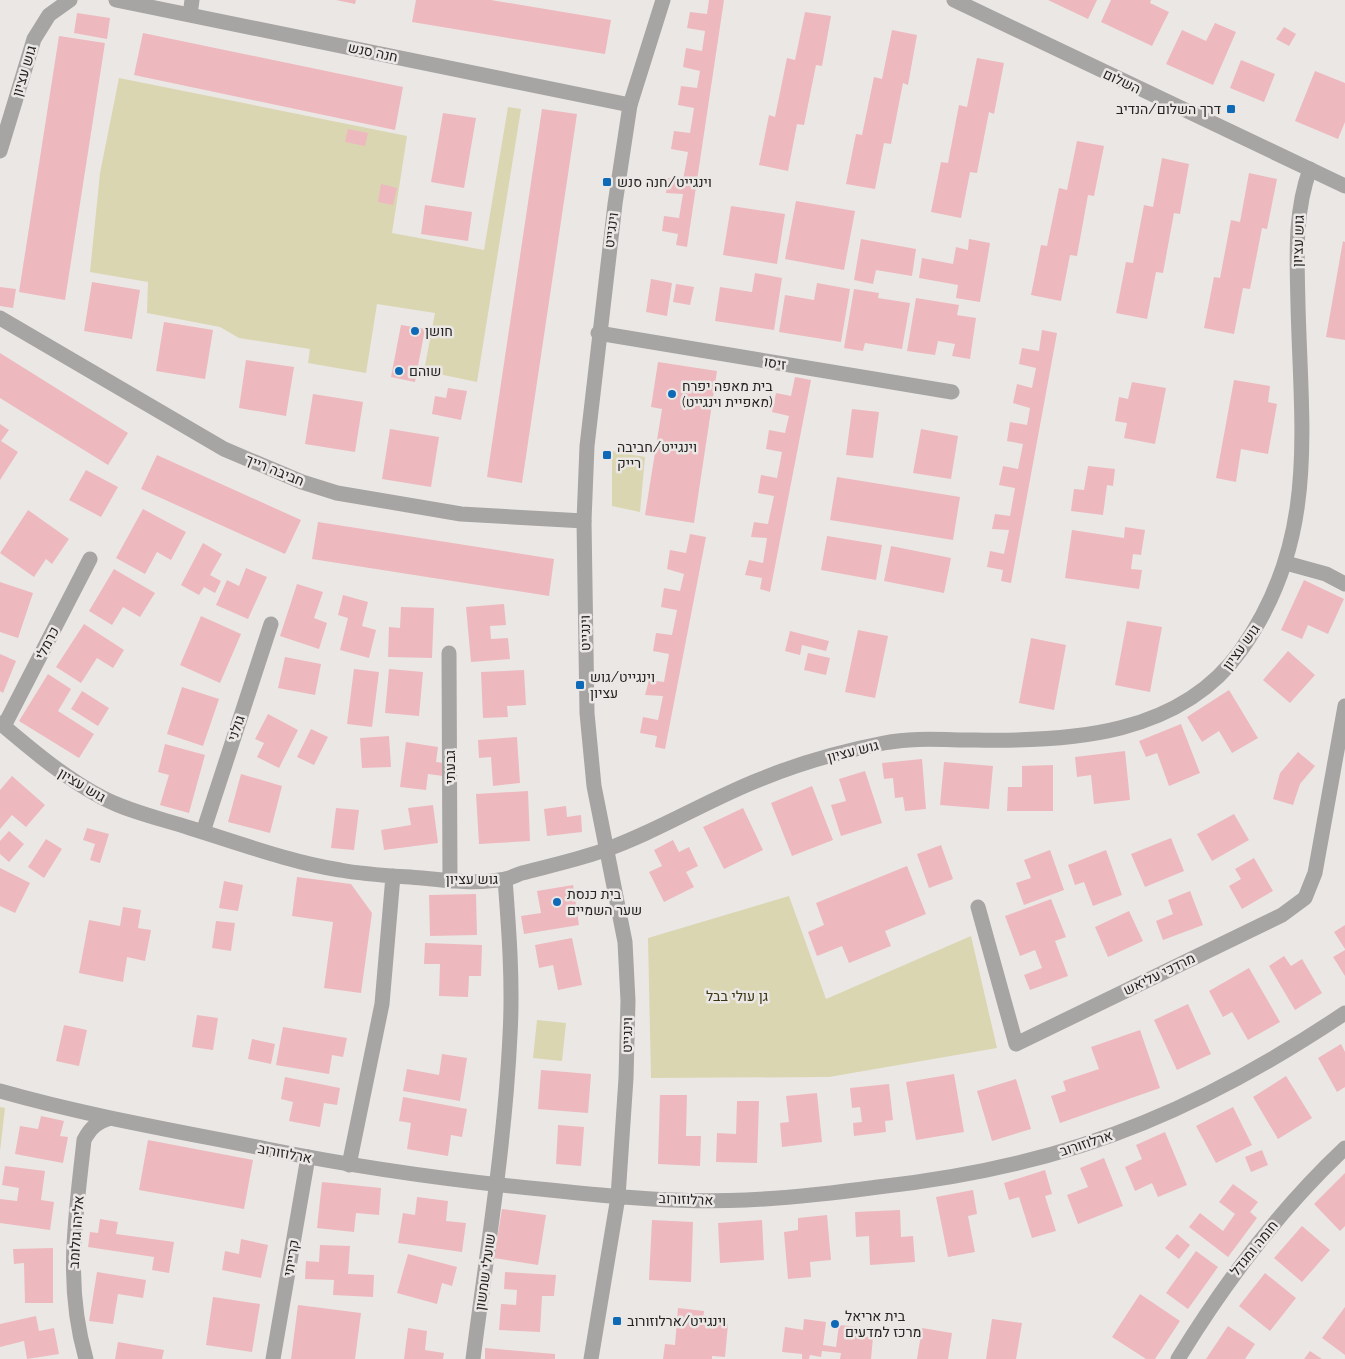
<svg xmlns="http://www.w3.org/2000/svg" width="1345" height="1359" font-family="Raleway,Heebo,sans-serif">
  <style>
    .green { fill: #dad6b1 }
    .building { fill: #edb9be }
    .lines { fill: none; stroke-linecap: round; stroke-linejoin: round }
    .minor { stroke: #a6a5a4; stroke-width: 15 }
    .tertiary { stroke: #a6a5a4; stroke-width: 15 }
    .poi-dot { fill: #0e6ab7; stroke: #ebe7e5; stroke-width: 2 }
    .labels { text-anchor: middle; stroke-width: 5; stroke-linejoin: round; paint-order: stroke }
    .street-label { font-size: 14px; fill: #252423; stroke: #ebe7e5 }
    .poi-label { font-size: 14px; fill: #252423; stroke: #ebe7e5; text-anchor: start }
    .park-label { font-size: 14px; fill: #393510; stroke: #ebe7e5 }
  </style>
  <rect width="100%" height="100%" fill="#ebe7e5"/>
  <path class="green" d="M119,78L407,136L392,233L484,250L508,107L521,109L477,382L424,371L435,313L377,304L366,373L308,363L310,349L239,338L220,327L147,313L148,282L90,272L100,173Z
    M612,451L645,457L640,512L612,506Z
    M789,896L826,999L971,936L997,1048L829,1077L651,1078L648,938Z
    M537,1020L566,1023L562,1061L533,1058Z
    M0,1107L5,1108L0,1151Z"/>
  <path class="building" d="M336,0H356L355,4Z
    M416,0H491L611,20L605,54L412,22Z
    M709,0H724L687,247L676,245L678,234L662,231L664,216L679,218L683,194L666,193L668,178L683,180L688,152L671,149L674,131L690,133L694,108L678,105L681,86L697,88L700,71L683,67L686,48L702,51L705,31L687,28L690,12L707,14Z
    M1048,0H1097L1088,19Z
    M1111,0H1151L1150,3L1169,12L1152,46L1101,22Z
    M805,12L831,16L822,66L816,65L804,125L797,124L788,171L759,165L769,115L775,117L787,58L795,60Z
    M77,13L110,18L107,39L74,33Z
    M1215,23L1236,32L1213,85L1166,64L1182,30L1206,41Z
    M1284,27L1296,34L1289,46L1276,39Z
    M892,30L917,35L908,85L903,83L891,144L884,143L875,189L846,184L856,134L862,135L874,77L882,79Z
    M143,33L403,87L395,130L134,75Z
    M59,36L105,43L65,300L19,292Z
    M977,58L1004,63L994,114L989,112L977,173L970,172L961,218L931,212L941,162L948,163L959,105L967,107Z
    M1241,60L1275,74L1264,102L1230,88Z
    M1315,71L1345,83V122L1338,139L1295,121Z
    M542,109L577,114L522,483L487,477Z
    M443,113L476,118L464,188L431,182Z
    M348,129L368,133L365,146L345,142Z
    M1077,141L1104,146L1094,196L1088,195L1077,256L1070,255L1061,301L1031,295L1041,245L1047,246L1059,188L1067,190Z
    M1162,158L1189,164L1180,214L1174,213L1163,273L1156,272L1147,319L1116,313L1126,262L1133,263L1144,205L1153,207Z
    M1249,173L1277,179L1267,229L1262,228L1250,289L1243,288L1234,334L1204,328L1214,277L1220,278L1231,220L1240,222Z
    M381,184L397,188L393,205L378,202Z
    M796,201L855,211L844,270L785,259Z
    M425,205L472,212L468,241L421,234Z
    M731,206L785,214L777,264L723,255Z
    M861,239L916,249L912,276L876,270L873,284L854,280Z
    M969,239L990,243L980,302L956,298L958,285L919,278L922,258L953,264L956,247L968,250Z
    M1343,241L1345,242V340L1326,337Z
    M755,273L782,278L774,330L715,321L720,287L752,292Z
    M651,279L672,283L667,316L646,312Z
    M92,282L140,290L132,339L84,331Z
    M817,283L850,289L841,342L779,332L785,295L814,300Z
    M676,284L694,287L690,305L673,302Z
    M0,287L16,289L13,308L0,306Z
    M854,289L879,293L878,298L910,303L902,349L865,343L863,351L844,348Z
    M916,298L959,305L957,315L976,318L970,359L952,356L955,344L938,341L935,355L907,351Z
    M164,322L213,330L205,379L156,371Z
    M401,325L425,329L415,382L391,377Z
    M1042,330L1057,333L1011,583L1001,581L1003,570L987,567L990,551L1004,554L1009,530L992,529L995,514L1010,516L1015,488L999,485L1003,466L1018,469L1023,444L1007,441L1010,422L1027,425L1030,408L1013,403L1017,384L1032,388L1036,368L1019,364L1022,348L1039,351Z
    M0,353L128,433L108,465L0,398Z
    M246,360L294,367L286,416L239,408Z
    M658,362L717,371L694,523L645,515L662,409L651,407Z
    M795,377L811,380L770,592L760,589L762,578L745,575L749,560L763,563L767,538L751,537L754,522L768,524L774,496L758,493L761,475L777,478L782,452L766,449L769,430L785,433L789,416L772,412L776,393L791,396Z
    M1234,380L1270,386L1268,402L1277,404L1268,454L1241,449L1236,482L1216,478Z
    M1132,382L1166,388L1155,444L1124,438L1127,423L1115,421L1119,397L1128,399Z
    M448,388L467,391L461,420L432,414L435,396L446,398Z
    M313,394L363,402L355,452L305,444Z
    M852,409L879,412L873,458L846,455Z
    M0,424L9,430L1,441L18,452L0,480Z
    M390,429L439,437L431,487L382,479Z
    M921,429L958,436L951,479L913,473Z
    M157,455L301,520L285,554L141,489Z
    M1088,466L1115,469L1113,486L1107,485L1103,515L1071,511L1074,489L1084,490Z
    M86,470L118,487L101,517L69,500Z
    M837,477L960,497L953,540L830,520Z
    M143,509L186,532L171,560L157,552L145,574L116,558Z
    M28,510L69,539L52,564L46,559L34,577L0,553Z
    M318,522L554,559L549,596L312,559Z
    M1125,527L1145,530L1141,555L1133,554L1131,569L1142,570L1139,589L1065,578L1072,530L1124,538Z
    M690,534L706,537L665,749L655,747L657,736L640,733L643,717L658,720L663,696L645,695L649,680L664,682L669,654L653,651L656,633L672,635L677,610L661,607L664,588L680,591L684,574L667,569L670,550L686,553Z
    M827,536L882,545L876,580L821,570Z
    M203,543L222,554L210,575L221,581L215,593L204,587L199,595L181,585Z
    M891,546L951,558L944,593L884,581Z
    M246,568L267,577L248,619L216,605L227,580L239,586Z
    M114,569L155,593L140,617L123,607L112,625L89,611Z
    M1304,580L1344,599L1328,634L1308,625L1302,639L1281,630Z
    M0,582L33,593L18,638L0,632Z
    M297,584L323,592L314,618L327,623L319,649L280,636Z
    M343,595L368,602L362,626L376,630L369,658L340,650L348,618L338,615Z
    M504,604L506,625L490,626L491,639L508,638L510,659L471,662L466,607Z
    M401,607L434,608L432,658L388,657L389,627L400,628Z
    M201,616L241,634L220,683L180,665Z
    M1127,621L1162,627L1150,692L1115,685Z
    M84,624L124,650L113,668L97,658L81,683L56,667Z
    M858,630L888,636L875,698L845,692Z
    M790,631L829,641L826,651L802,645L800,655L785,651Z
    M1031,638L1066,645L1054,710L1019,703Z
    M1288,651L1315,675L1290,703L1263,680Z
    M808,653L830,658L826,675L804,670Z
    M0,654L16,661L3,693L0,691Z
    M285,657L321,664L315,695L278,688Z
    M354,669L379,672L372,727L347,724Z
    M389,669L423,672L419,716L385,713Z
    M524,670L526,705L507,706L508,717L483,718L481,672Z
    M48,674L71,689L58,711L94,734L79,758L19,721Z
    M182,687L219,699L203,746L167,734Z
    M1229,690L1258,738L1232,753L1219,731L1202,742L1187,717Z
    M82,691L109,708L98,726L71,709Z
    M268,714L298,730L279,768L257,757L264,743L255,739Z
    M1181,724L1200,773L1169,786L1157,753L1146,757L1139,741Z
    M311,729L328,737L314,765L297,757Z
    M389,736L391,767L362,768L360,738Z
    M517,737L520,783L493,786L491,757L479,758L478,740Z
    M406,742L438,747L436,762L444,763L443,776L428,774L426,790L400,787Z
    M165,744L205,755L189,813L160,805L169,775L158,772Z
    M1125,751L1130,800L1094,804L1091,775L1077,777L1075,757Z
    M1298,752L1315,766L1300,784L1293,805L1273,799L1280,773Z
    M922,759L926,809L905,811L903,797L895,798L893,778L884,779L882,763Z
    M944,762L993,766L989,809L940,805Z
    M1053,765V811H1007L1008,787H1022V766Z
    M865,771L882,823L841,836L831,805L846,801L839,779Z
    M241,774L282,786L270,833L228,822Z
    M12,776L45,805L26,827L12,815L0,829V790Z
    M812,786L833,840L792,856L771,803Z
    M528,791L530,841L479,844L476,794Z
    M433,805L438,843L384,850L381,830L411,825L408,808Z
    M566,806L567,817L581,815L582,832L547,836L544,809Z
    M336,808L359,810L354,850L331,848Z
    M743,808L763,850L724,869L703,827Z
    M1234,814L1249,840L1212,861L1197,834Z
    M87,828L109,834L100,863L90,860L95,844L83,840Z
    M9,831L24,844L9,862L0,854V841Z
    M1171,838L1184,871L1145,887L1131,854Z
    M46,839L62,849L44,878L28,867Z
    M673,840L679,852L689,847L698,866L686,872L694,887L664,902L649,872L662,866L654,850Z
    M941,845L953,879L929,888L917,854Z
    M1050,850L1064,890L1024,905L1016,883L1031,878L1024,860Z
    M1106,850L1122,895L1093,906L1084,882L1075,885L1068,865Z
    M1254,858L1273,891L1242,909L1229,886L1241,879L1235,869Z
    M907,866L926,914L885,931L891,946L849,963L842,946L817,956L808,932L824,925L816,903Z
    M0,868L30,883L15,913L0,906Z
    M297,877L351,884L372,913L361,993L324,988L333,922L292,916Z
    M224,881L243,885L238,911L219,908Z
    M573,885L579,925L524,934L521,916L541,913L537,891Z
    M1190,891L1203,925L1163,940L1156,921L1173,914L1168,900Z
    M476,894L477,935L430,936L429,895Z
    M1051,899L1066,937L1055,941L1068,976L1030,990L1024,975L1042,968L1035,950L1020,956L1005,916Z
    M123,907L141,910L138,928L151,930L145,961L127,957L123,982L79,973L89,920L120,926Z
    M1129,911L1143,941L1108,957L1095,927Z
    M216,921L235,923L231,951L212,948Z
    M1345,925V949L1334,932Z
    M572,938L582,985L558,990L553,965L539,968L535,945Z
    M425,943L482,945L481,976H469L468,997L439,996L440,964H424Z
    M1345,950V976L1333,957Z
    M1284,956L1291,966L1302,959L1322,993L1295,1010L1269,966Z
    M1249,968L1280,1022L1248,1040L1232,1012L1223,1017L1209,991Z
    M1188,1004L1211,1054L1177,1070L1154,1020Z
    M197,1015L218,1018L213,1050L192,1047Z
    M64,1025L87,1030L79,1066L56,1061Z
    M283,1027L347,1038L343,1057L332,1055L329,1074L276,1065Z
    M1140,1030L1160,1088L1060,1123L1051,1096L1066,1091L1063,1081L1099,1069L1091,1047Z
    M252,1039L275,1044L271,1064L248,1059Z
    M1341,1044L1345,1052V1087L1337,1092L1318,1058Z
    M442,1054L467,1058L460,1101L403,1091L407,1069L439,1075Z
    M541,1070L591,1074L588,1113L538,1109Z
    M954,1074L964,1132L916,1140L906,1082Z
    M1286,1076L1312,1118L1278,1139L1253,1097Z
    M285,1077L340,1088L337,1105L324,1103L320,1127L289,1121L293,1102L281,1099Z
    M1016,1079L1031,1129L992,1141L977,1091Z
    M889,1084L893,1120L885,1121L886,1132L854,1136L853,1123L862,1122L860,1107L852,1108L850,1088Z
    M817,1093L822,1142L782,1147L780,1123L789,1122L786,1096Z
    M660,1095H687L686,1136H701L700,1166L658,1164Z
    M403,1097L467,1109L462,1137L451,1135L448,1156L407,1149L411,1123L399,1121Z
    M737,1101H759L757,1163L716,1162L717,1133L736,1134Z
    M1233,1107L1252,1145L1216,1163L1196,1126Z
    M41,1116L64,1121L60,1136L68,1137L63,1163L15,1154L20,1126L38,1129Z
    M558,1125L584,1127L581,1166L556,1164Z
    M1165,1132L1187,1185L1158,1197L1152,1183L1135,1191L1125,1167L1142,1159L1136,1145Z
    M148,1140L253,1160L244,1209L139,1190Z
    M1262,1150L1268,1165L1251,1172L1245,1157Z
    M1104,1158L1123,1206L1078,1224L1067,1195L1088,1187L1080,1168Z
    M5,1166L45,1171L41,1200L54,1202L50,1230L0,1223V1199L17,1201L19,1188L2,1185Z
    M1045,1170L1052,1194L1045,1196L1056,1231L1032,1238L1019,1197L1009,1200L1004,1183Z
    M1345,1173V1226L1340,1231L1314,1204Z
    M322,1182L381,1188L379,1215L356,1213L354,1232L317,1228Z
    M1233,1184L1258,1202L1250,1212L1257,1218L1228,1257L1189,1227L1200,1213L1223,1231L1235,1214L1219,1202Z
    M973,1190L977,1214L968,1216L975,1252L948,1257L936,1197Z
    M417,1197L448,1201L446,1221L466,1223L462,1252L398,1243L403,1213L415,1215Z
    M502,1209L546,1215L538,1265L494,1258Z
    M900,1210L901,1237L913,1236L915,1262L870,1265L869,1236L856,1237L855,1212Z
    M827,1215L831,1260L810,1262L811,1277L788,1279L784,1232L798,1230V1218Z
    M100,1219L118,1222L116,1234L174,1242L169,1273L152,1270L154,1257L88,1247L90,1232L98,1233Z
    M652,1220L693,1222L691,1282L649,1280Z
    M762,1220L764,1260L720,1263L718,1223Z
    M1302,1226L1330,1250L1302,1282L1274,1258Z
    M1177,1234L1190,1245L1179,1259L1165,1248Z
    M241,1239L268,1245L261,1278L222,1270L225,1251L239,1254Z
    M320,1245L350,1246L348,1274L374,1275L373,1297L333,1295L334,1280L305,1279L306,1261L319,1262Z
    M53,1248V1303H25L24,1263L14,1264L13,1249Z
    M1196,1251L1218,1267L1188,1309L1166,1293Z
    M408,1254L457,1267L452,1286L442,1283L437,1304L397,1293Z
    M97,1272L146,1280L143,1298L118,1294L113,1324L89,1321Z
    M505,1272L556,1275L554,1296H542L540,1332L499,1330L501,1304L516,1305L517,1290L504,1289Z
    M1265,1273L1296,1298L1270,1331L1239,1306Z
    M1140,1294L1180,1321L1155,1359H1146L1112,1337Z
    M213,1297L260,1304L252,1352L206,1345Z
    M298,1305L361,1313L355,1359H291Z
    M1345,1307V1355L1322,1338Z
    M678,1308L704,1311L703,1322L728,1324L725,1357L712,1356V1359H663L665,1344L675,1345Z
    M36,1316L39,1331L54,1328L59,1354L27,1359L24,1341L0,1347V1324Z
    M804,1319L826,1322L823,1345L836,1347L839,1325L859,1327L858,1336L873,1337L871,1359H840L841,1353L822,1351L821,1357L810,1355L809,1359H802V1354L782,1352L785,1327L803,1330Z
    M992,1319L1022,1323L1016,1359H986Z
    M1228,1326L1255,1344L1245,1359H1206Z
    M408,1328L427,1331L425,1350L444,1353L443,1359H404Z
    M922,1328L952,1333L948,1359H917Z
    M118,1342L164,1350L162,1359H115Z
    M485,1348L555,1354V1359H485Z
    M1310,1351L1322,1359H1304Z"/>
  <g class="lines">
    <path class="minor" d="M116,0L630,105
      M190,15L192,0
      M0,151L34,39L49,15L70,0
      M0,318L224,449L302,482L337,493L461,514L584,521
      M598,333L952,392
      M1286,563L1326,574L1345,584
      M449,653L450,881
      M0,723C33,751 65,778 103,798C130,812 162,819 190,828C239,843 290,862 340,870C367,875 395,876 422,878C449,881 479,884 505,879C511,878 516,875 522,873C549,866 576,860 602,851C657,832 707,800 761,779C800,763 842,751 884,743C914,737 945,740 975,740C1071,742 1181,735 1241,650C1319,540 1301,431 1298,305C1297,258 1294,213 1310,169
      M4,726L90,559
      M203,832L271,624
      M978,907L1016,1044L1282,915L1305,898L1315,873L1345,706
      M349,1165L382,1004L393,876
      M273,1359L308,1157
      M473,1359C487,1251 505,1143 510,1035C513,983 509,931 505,879
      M1178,1359C1225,1282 1279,1210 1345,1148"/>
    <path class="tertiary" d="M954,0L1345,186
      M0,1091C88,1116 177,1131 267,1149C361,1168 455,1181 550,1190C615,1197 681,1203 746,1200C790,1198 834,1193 878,1187C969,1177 1058,1158 1143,1123C1214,1094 1281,1056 1345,1013
      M86,1359C64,1283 76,1216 84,1140C91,1127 97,1122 111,1118
      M591,1359L618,1197L626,1078L628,1001L625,942L594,786L587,713L584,521L587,446L615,204L630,105L663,0"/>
  </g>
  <g class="poi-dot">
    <rect x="1226" y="104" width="10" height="10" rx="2.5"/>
    <rect x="602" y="177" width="10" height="10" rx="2.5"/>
    <circle cx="415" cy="331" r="5"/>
    <circle cx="399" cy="371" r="5"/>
    <circle cx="672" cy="394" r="5"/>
    <rect x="602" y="450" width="10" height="10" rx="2.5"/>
    <rect x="575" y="680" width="10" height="10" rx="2.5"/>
    <circle cx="557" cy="902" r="5"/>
    <rect x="612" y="1316" width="10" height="10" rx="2.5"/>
    <circle cx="835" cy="1324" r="5"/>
  </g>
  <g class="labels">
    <g class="street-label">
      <text transform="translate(373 52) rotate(12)" y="5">חנה סנש</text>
      <text transform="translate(24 71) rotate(-73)" y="5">גוש עציון</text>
      <text transform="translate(1122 81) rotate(25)" y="5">השלום</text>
      <text transform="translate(611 230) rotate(-83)" y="5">וינגייט</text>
      <text transform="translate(1298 241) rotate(-88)" y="5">גוש עציון</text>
      <text transform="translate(775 363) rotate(10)" y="5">זיסו</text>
      <text transform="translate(275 470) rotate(22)" y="5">חביבה רייך</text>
      <text transform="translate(585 633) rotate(-91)" y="5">וינגייט</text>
      <text transform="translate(47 643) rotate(-63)" y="5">כרמלי</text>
      <text transform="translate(1241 647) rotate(-54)" y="5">גוש עציון</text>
      <text transform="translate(236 728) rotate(-71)" y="5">גולני</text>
      <text transform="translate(853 751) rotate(-14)" y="5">גוש עציון</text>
      <text transform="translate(450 767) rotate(-90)" y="5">גבעתי</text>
      <text transform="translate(82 785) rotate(31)" y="5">גוש עציון</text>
      <text x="472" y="884">גוש עציון</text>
      <text transform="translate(1159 974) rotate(-26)" y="5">מרדכי עליאש</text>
      <text transform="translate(627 1035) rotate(-89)" y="5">וינגייט</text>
      <text transform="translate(1086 1143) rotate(-18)" y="5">ארלוזורוב</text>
      <text transform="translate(285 1153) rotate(11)" y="5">ארלוזורוב</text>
      <text transform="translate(686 1199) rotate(2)" y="5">ארלוזורוב</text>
      <text transform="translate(76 1232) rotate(-86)" y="5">אליהו גולומב</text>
      <text transform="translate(1254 1248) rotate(-51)" y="5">חומה ומגדל</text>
      <text transform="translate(291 1258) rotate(-80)" y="5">קרייתי</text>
      <text transform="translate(485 1272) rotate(-82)" y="5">שועלי שמשון</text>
    </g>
    <g class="poi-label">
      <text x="1221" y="114" text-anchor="end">דרך השלום/הנדיב</text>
      <text x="617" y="187">וינגייט/חנה סנש</text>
      <text x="425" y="336">חושן</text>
      <text x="409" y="376">שוהם</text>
      <text x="682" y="391">בית מאפה יפרח<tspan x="682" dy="16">(מאפיית וינגייט)</tspan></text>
      <text x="617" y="452">וינגייט/חביבה<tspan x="617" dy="16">רייק</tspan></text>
      <text x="590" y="682">וינגייט/גוש<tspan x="590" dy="16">עציון</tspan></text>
      <text x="567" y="899">בית כנסת<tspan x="567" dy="16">שער השמיים</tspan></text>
      <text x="845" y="1321">בית אריאל<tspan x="845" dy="16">מרכז למדעים</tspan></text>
      <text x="627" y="1326">וינגייט/ארלוזורוב</text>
    </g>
    <g class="park-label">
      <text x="737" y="1001">גן עולי בבל</text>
    </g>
  </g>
</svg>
